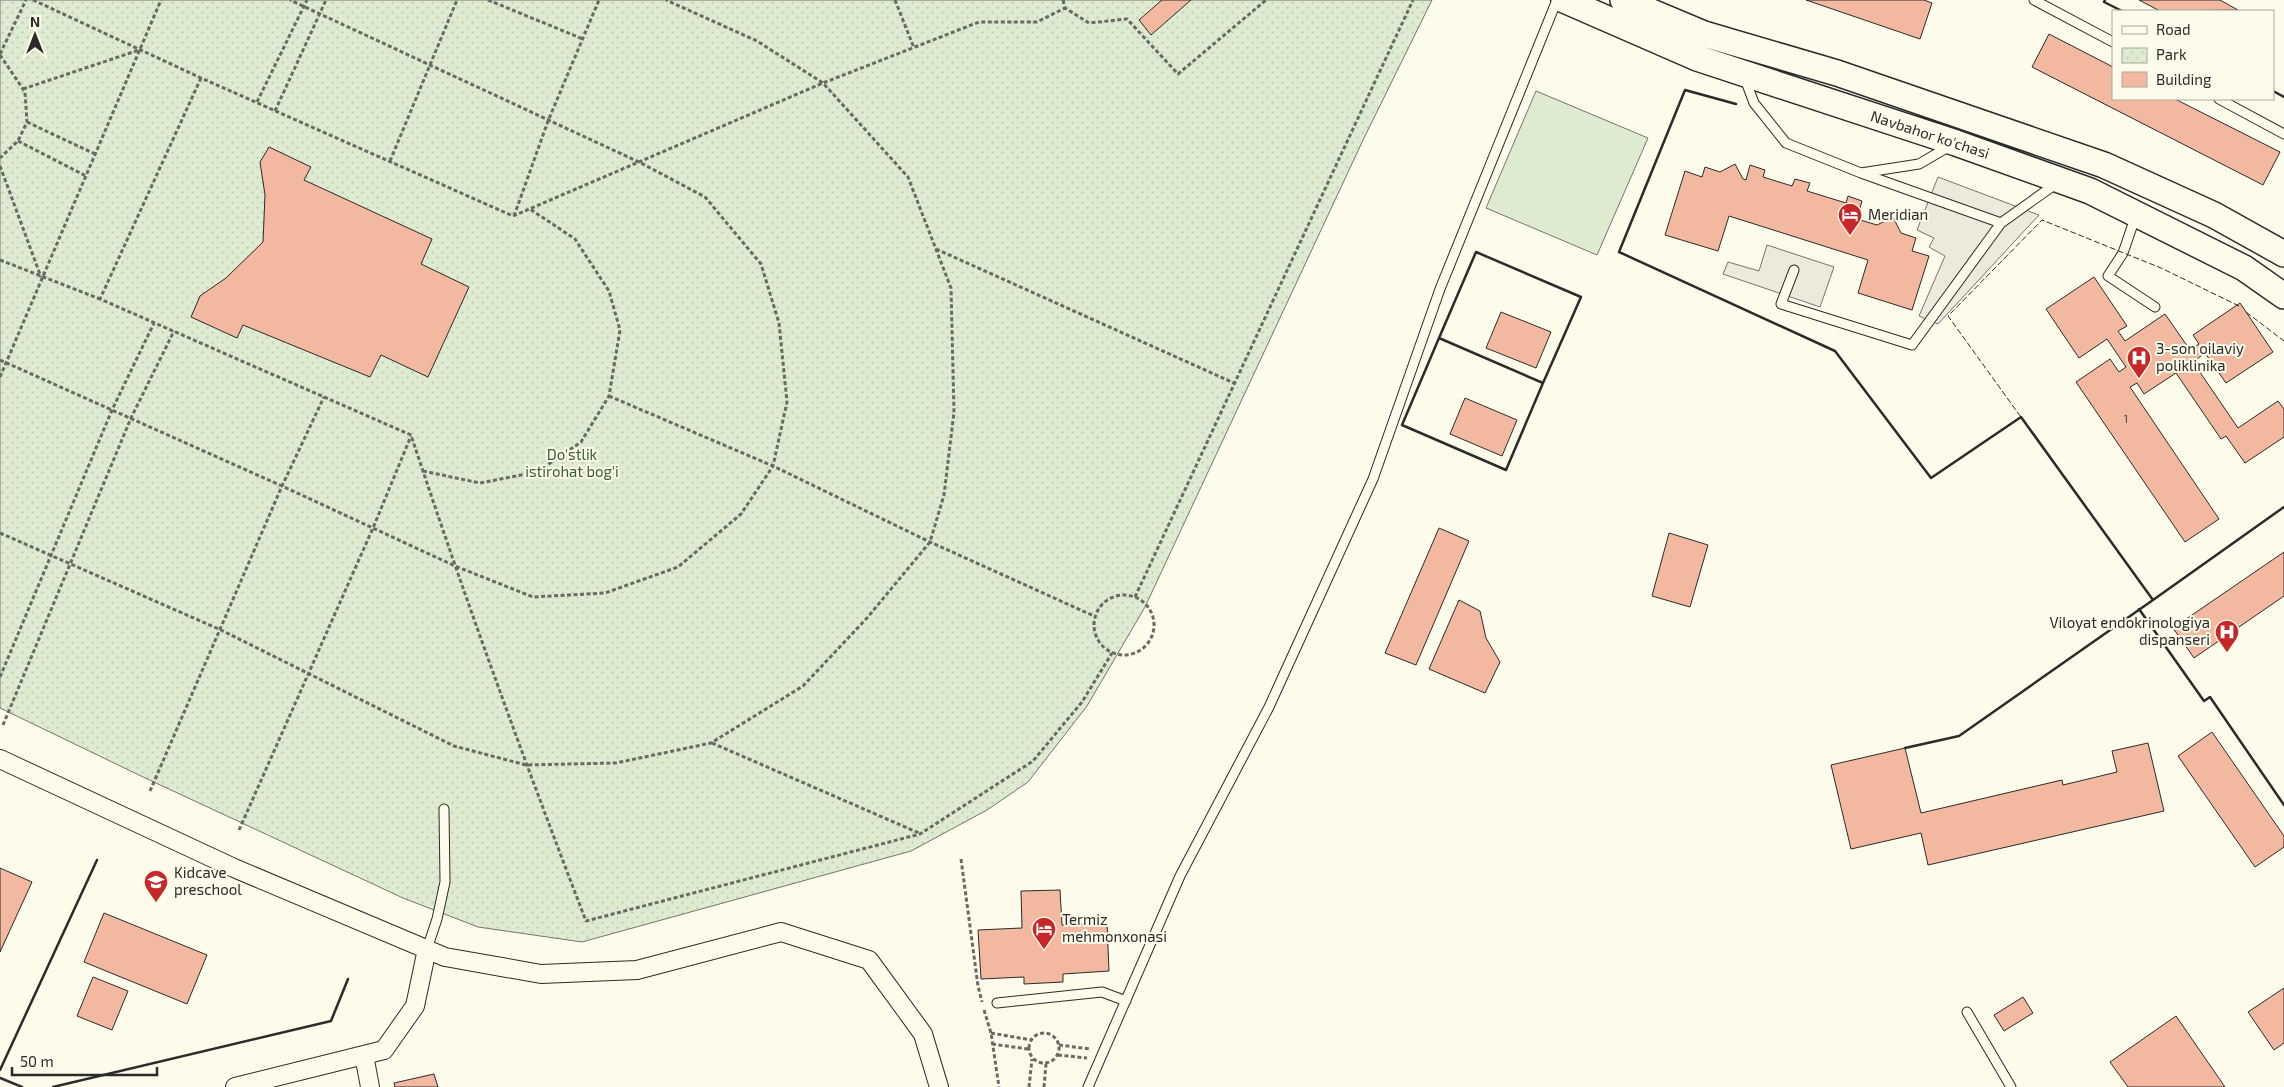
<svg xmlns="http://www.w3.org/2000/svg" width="2284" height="1087" font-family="'Exo 2',sans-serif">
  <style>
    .green { fill: #deebd1; stroke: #74746e }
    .park { fill: url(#park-dots); stroke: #74746e }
    .parking { fill: #eceadb; stroke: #74746e }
    .building { fill: #f2b8a0; stroke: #2b2b2b }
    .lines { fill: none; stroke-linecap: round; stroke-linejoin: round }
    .lane-casing { stroke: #2b2b2b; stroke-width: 11 }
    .street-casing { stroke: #2b2b2b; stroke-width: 20 }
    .secondary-casing { stroke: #2b2b2b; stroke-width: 28 }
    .path { stroke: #6a6964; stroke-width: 3; stroke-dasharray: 4 2.5; stroke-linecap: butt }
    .lane { stroke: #fdfbea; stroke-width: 9 }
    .street { stroke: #fdfbea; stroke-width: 18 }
    .secondary { stroke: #fdfbea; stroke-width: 25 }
    .fence { stroke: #2b2b2b; stroke-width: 1; stroke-dasharray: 6 2.5; stroke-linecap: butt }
    .wall { stroke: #2b2b2b; stroke-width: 2.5 }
    .labels { text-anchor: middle; stroke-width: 4; stroke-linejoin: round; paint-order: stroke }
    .number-label { font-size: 12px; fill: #5d4e48 }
    .street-label { font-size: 15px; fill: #2b2b2b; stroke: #fdfbea }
    .poi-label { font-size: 15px; fill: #2b2b2b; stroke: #fdfbea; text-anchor: start }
    .park-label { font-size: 15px; fill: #34623c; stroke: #fdfbea }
  </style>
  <defs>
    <pattern id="park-dots" width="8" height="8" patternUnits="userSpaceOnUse" patternTransform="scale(1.25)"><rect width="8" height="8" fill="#deebd1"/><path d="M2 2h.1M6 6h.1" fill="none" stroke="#bfcab4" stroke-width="1.8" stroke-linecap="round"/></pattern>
  </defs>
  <rect width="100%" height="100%" fill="#fdfbea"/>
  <path class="green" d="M1536,91L1648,138L1597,255L1486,208Z"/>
  <path class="park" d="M0,0H1432L1364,138L1145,607L1087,706L1028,782L987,810L911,851L582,942L478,927L403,898L141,776L0,708Z"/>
  <path class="parking" d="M1938,177L2039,215L1938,324L1919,316L1945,256L1929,247L1934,238L1917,230Z
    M1767,245L1834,267L1820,307L1723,274L1728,262L1759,271Z"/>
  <path class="building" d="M1162,0H1191L1151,35L1139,20Z
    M1806,0H1924L1932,3L1920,39Z
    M2139,0H2220L2238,10L2160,11Z
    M2049,34L2113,67V99H2175L2280,152L2263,185L2032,67Z
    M269,147L311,167L304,180L432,239L421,264L469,287L428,377L381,355L370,377L243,325L237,338L191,317L200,296L226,278L263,242L265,195L260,162Z
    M1735,164L1743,179L1746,180L1750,165L1765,170L1763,177L1792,186L1795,179L1810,183L1807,191L1846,203L1848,196L1862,201L1857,219L1877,225L1893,217L1901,233L1916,238L1912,251L1929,256L1912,310L1858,293L1868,260L1729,216L1718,251L1665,235L1685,171L1702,177L1705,167L1720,172Z
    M2094,277L2127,326L2118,331L2125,341L2165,314L2190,350L2199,344L2193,335L2240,303L2273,352L2226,383L2205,353L2193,362L2238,428L2278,401L2284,409V437L2245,463L2226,436L2221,439L2176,373L2144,394L2137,383L2130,387L2219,519L2185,542L2076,382L2110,359L2119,372L2126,367L2107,339L2079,358L2046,309Z
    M1501,312L1551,332L1536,368L1486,348Z
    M1465,398L1517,420L1502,456L1450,434Z
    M1439,528L1469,541L1416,665L1385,653Z
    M1669,533L1708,545L1690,607L1652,596Z
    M2284,552V596L2194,658L2173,628Z
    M1459,600L1480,611L1486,638L1500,662L1485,693L1429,669Z
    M2212,732L2284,836V847L2255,867L2178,756Z
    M2148,743L2164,811L1928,865L1921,833L1851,849L1831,765L1905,748L1921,813L2062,780L2063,785L2117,772L2112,751Z
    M0,868L32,882L0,952Z
    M1060,890L1062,925L1107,923L1109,971L1063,974V982L1024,984V977L981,979L978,930L1022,928L1021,891Z
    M104,913L207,955L187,1004L84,962Z
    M93,977L128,991L112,1030L77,1016Z
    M2284,988V1043L2274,1050L2248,1012Z
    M2023,997L2033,1013L2004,1031L1994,1015Z
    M2176,1016L2225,1087H2128L2110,1062Z
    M434,1074L438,1087H395L394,1083Z"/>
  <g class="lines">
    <defs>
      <path id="lane" d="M2034,0L2113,42
        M1745,79L1754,103L1786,143L1861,173L1919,164L1950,146
        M2219,99L2284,134
        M1861,173L2001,223L2057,183
        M2136,215L2123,253L2108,276L2155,307
        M1794,270L1781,304L1912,345L2001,223
        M427,949L437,919L445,882L444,809
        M997,1003L1102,992L1126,1001
        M1967,1012L2011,1087
        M1088,1087L1180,876L1269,707L1373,479L1440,289L1557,0"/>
      <path id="street" d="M0,759L234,868L445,957L541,974L637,970L781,932L869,960L923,1034L939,1087
        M364,1055L370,1087
        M235,1087L384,1050L415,1006L427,949"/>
      <path id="secondary" d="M1564,0L1697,58L1956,143L2090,191L2244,268L2284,296
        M1623,0L1704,34L1837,73L2104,165L2214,215L2284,254"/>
    </defs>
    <use href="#lane" class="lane-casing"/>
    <use href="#street" class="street-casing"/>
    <use href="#secondary" class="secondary-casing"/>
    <path class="path" d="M33,0L201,78L513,216L823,83L979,22H1037L1065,8
      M488,0L583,39
      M895,0L914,48
      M1063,0L1065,8L1089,23L1127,19L1178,74L1266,0
      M0,54L26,0
      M0,55L25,92L27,122L18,141L0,158
      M201,78L100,299L411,435C465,599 524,760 586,921L920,834L1033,761L1082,702L1112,653
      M23,89L139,50
      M257,102L307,0
      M275,111L326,0
      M27,122L95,154
      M18,141L86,176
      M390,161L457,0
      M0,166L41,277
      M514,216L548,121L599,0
      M936,249L1234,383
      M0,260L100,299
      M0,360L282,486L455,566L533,597L605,593L678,567L741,514L773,466L787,402L779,323L761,264L705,197L641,163L290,0
      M0,377L161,0
      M609,396L773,466L930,542L1094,616
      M423,471L480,483L537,472L581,442L609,396L620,330L609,291L575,239L530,209
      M0,533L221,630L454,746L526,765L616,763L711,743L803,686L867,618L930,542L944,495L954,412L951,288L908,177L823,83L757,41L666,0
      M1094 625a30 30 0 1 1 60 0a30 30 0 1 1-60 0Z
      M1135,597L1413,0
      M0,677L112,410L154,323
      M3,725L131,418L174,331
      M712,743L919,833
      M150,791L282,486L324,397
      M239,830L373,528L411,436
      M961,859L978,986L982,1002
      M984,1010L991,1033L999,1087
      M1029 1048a15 15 0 1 1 30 0a15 15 0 1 1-30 0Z
      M991,1033L1031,1040
      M992,1044L1028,1049
      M1059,1045L1090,1049
      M1058,1055L1087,1058
      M1029,1087L1032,1059
      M1044,1087L1046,1064"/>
    <use href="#lane" class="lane"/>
    <use href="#street" class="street"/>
    <use href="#secondary" class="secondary"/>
    <path class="fence" d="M2239,306L2161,268L2042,220L1948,316L2153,600L2284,507
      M2246,312L2284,341"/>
    <path class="wall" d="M2105,0L2104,2L2122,11
      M2273,91L2284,97
      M1736,104L1685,90L1619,252L1835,351L1931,478L2021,417L2153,600L2284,507
      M1476,252L1581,297L1543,383L1439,338Z
      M1439,338L1543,383L1506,470L1402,425Z
      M2139,609L2204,701L2210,697L2284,805
      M1905,748L1959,736L2153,600
      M0,1070L97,860
      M0,1078L22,1087
      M53,1087L331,1021L348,979"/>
  </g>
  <defs>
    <symbol id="hotel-pin" viewBox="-11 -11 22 30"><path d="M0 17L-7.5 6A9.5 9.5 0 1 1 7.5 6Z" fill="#c62828" stroke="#fdfbea"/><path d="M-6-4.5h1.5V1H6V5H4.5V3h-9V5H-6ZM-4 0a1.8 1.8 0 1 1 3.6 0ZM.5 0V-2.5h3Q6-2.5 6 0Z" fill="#fff"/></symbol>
    <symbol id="hospital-pin" viewBox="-11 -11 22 30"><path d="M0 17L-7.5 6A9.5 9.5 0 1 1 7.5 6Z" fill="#c62828" stroke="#fdfbea"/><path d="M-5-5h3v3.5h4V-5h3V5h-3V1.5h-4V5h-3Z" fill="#fff"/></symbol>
    <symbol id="school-pin" viewBox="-11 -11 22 30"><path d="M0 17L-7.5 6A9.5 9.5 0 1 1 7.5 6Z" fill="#c62828" stroke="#fdfbea"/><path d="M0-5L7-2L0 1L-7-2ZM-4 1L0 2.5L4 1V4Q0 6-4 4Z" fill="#fff"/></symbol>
  </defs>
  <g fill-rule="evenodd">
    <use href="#hotel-pin" x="1836" y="201" width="28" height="38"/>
    <use href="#hospital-pin" x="2125" y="344" width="28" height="38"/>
    <use href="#hospital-pin" x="2213" y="618" width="28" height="38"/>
    <use href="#school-pin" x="142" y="868" width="28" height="38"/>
    <use href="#hotel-pin" x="1030" y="915" width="28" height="38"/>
  </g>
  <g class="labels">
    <g class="number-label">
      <text x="2126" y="423">1</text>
    </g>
    <g class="street-label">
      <text transform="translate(1930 135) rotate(18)" y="5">Navbahor ko'chasi</text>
    </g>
    <g class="poi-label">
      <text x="1868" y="220">Meridian</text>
      <text x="2156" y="354">3-son oilaviy<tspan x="2156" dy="17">poliklinika</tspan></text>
      <text x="2210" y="628" text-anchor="end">Viloyat endokrinologiya<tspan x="2210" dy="17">dispanseri</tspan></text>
      <text x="174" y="878">Kidcave<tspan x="174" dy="17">preschool</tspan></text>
      <text x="1062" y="925">Termiz<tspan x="1062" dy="17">mehmonxonasi</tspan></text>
    </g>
    <g class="park-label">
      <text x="572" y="460">Do'stlik<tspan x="572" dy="17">istirohat bog'i</tspan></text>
    </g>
  </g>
  <rect x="2112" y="10" width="162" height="90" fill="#fdfbea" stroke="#a9a89e"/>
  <rect x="2122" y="26" width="25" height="8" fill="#fdfbea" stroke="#a9a89e"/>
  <text x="2156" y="35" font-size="15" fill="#2b2b2b">Road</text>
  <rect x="2122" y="48" width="25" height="15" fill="url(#park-dots)" stroke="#a9a89e"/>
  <text x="2156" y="60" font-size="15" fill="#2b2b2b">Park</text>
  <rect x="2122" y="72" width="25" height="15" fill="#f2b8a0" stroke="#a9a89e"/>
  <text x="2156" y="85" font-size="15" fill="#2b2b2b">Building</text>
  <g transform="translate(35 35)" stroke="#fdfbea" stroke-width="4" paint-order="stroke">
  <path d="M0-4L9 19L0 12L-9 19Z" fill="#2b2b2b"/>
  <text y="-8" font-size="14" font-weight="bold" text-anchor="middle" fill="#2b2b2b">N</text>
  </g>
  <path d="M12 1067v8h145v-8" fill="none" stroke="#2b2b2b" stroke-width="2.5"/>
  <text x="20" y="1067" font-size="15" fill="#2b2b2b" stroke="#fdfbea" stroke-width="4" paint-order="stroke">50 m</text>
</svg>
